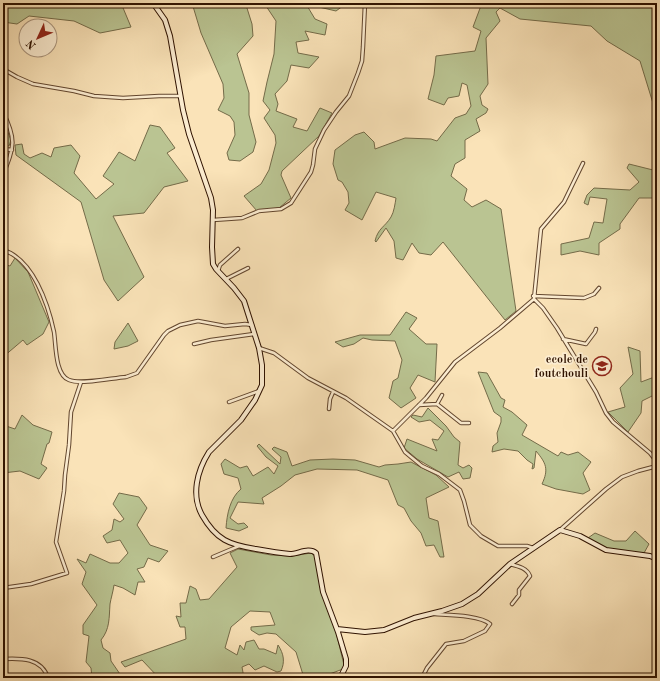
<svg xmlns="http://www.w3.org/2000/svg" width="660" height="681" font-family="'Old Standard TT',serif">
  <style>
    .green { fill: #bac492; stroke: #746b49 }
    .lines { fill: none; stroke-linecap: round; stroke-linejoin: round }
    .street-casing { stroke: #62462e; stroke-width: 4.5 }
    .secondary-casing { stroke: #2f1200; stroke-width: 6 }
    .street { stroke: #fcedd1; stroke-width: 2.5 }
    .secondary { stroke: #fcedd1; stroke-width: 4 }
    .labels { text-anchor: middle; stroke-width: 3.5; stroke-linejoin: round; paint-order: stroke }
    .poi-label { font-size: 12px; font-weight: bold; fill: #2f1200; stroke: #fcedd1; text-anchor: end }
  </style>
  <rect width="100%" height="100%" fill="#fae3b8"/>
  <filter id="stains"><feTurbulence type="fractalNoise" baseFrequency=".005" numOctaves="4"/><feColorMatrix values="0 0 0 0 .2 0 0 0 0 .09 0 0 0 0 .02 0 0 0 .5 -.17"/></filter>
  <radialGradient id="worn" r=".72"><stop offset=".6" stop-color="#630" stop-opacity="0"/><stop offset="1" stop-color="#630" stop-opacity=".3"/></radialGradient>
  <path class="green" d="M3,3H121L131,27L100,33L74,21L29,16L17,24L3,22Z
    M192,3H246V5L252,24L253,36L237,54L249,93V115L256,142L253,152L240,161L229,160L227,153L235,135L234,122L230,116L218,110L224,98L223,84L201,33Z
    M264,3H347L336,11L306,4L315,19L327,24L325,35L305,31L309,40L296,42L298,53L319,57L309,68L291,65L287,81L275,94L278,104L276,111L297,119L293,127L307,131L320,108L332,113L319,136L282,171L281,175L291,198L279,208L257,211L244,196L261,184L269,170L276,143L275,135L264,118L270,110L263,101L267,82L274,54L276,21Z
    M482,3H657V198H639L620,224V229L599,243V255L580,251L561,255V244L589,238L594,222L603,223L607,199L590,197L588,205L584,203L587,195L594,188L630,190L639,182L627,168L629,164L653,170L656,113L640,61L607,41L591,26L520,19L500,8L496,12L500,21L486,38L488,84L480,96L482,105L488,109L486,113L476,119L480,131L465,140V158L455,164L451,176L467,189L464,200L472,207L486,200L501,209L516,311L505,320L443,242L431,255L419,253L412,243L403,260L396,258L394,241L386,228L376,242L375,241C378,228 385,227 391,217C394,212 395,204 396,198L376,192L362,220L345,210L349,203L348,192L342,182L338,180L333,164L335,150L355,135L364,132L374,142L375,149L405,138L431,139L437,141L455,118L466,114L471,106L467,85L462,83L459,96L448,98L444,105L428,99L434,75L436,56L475,51L481,31L473,27Z
    M3,120L11,140L9,146L3,144Z
    M150,125L160,127L175,148L167,153L188,181L164,187L144,213L113,216L144,277L118,301L104,280L81,202L16,155L15,145L22,144L24,154L30,158L42,153L51,157L54,148L71,145L80,156L74,173L96,199L114,184L103,176L119,152L135,161Z
    M15,258L28,272L49,322L43,334L27,345L23,340L3,357V264L10,266Z
    M406,312L417,318L409,329L426,344H437L435,382L418,375L410,388L416,398L401,408L389,398L393,381L398,378L402,360L395,341L372,340L363,338L354,344L343,347L335,342L360,335H390Z
    M128,323L138,341L128,346L114,349L115,342Z
    M628,347L640,351L641,382L657,376V396L654,395L642,401L641,413L628,432L608,412L625,407L620,388L633,374Z
    M478,372L487,373L501,398L505,400L503,407L512,412L527,425L522,435L558,456L561,452L568,455L578,452L591,462L583,473L590,490L583,494L556,489L542,484C549,469 546,463 536,451L534,468L532,469L533,464L527,460L518,451L504,449L492,452L493,446L498,442L497,433L501,422V417L494,412Z
    M428,408L446,426L454,437L460,442L458,465L463,468L469,465L472,468L470,478L463,479L459,472L448,477L417,459L404,448L407,439L437,451L432,439L438,440L444,431L430,420L419,422L411,417L413,415L422,417Z
    M22,415L33,425L52,432L49,443L47,444L41,464L47,468L39,479L20,471L3,473V425L15,429Z
    M259,444L280,464L281,457L272,449L274,447L287,452L292,466L310,460L333,459L355,460L379,467L385,465L398,464L411,462L436,475L449,487L426,498L429,518L438,521L444,557H440L434,545L426,546L421,533L411,521L404,508L398,505L388,480L357,470L317,469L295,475L281,486L262,498L264,504L238,502L230,518L238,524L244,523L248,527L239,531L226,528C227,514 230,498 241,489L238,478L224,474L221,464L225,459L240,468L247,466L253,476L268,467L274,474L278,466L266,457L257,446Z
    M119,493L139,497L147,508L137,525L150,545L168,551L159,562L148,558L144,567L137,569L145,582H138L135,595L123,588L114,585C113,592 111,598 110,604C109,618 110,629 101,640L103,648L110,653L111,661L122,677L125,678H92L91,668L86,662L89,636L83,634V625L97,605L82,584L86,572L77,559L86,563L90,554L110,563H119L128,553L120,540L107,543L103,536L112,530L114,519L120,522L124,519L113,504Z
    M635,531L649,544L644,553H633L601,547L588,538L595,533L614,541H626Z
    M238,549L271,555L292,556L311,553L316,557L321,592L336,632L344,665L343,669L319,678H304L296,652L276,634L267,633L259,635L251,630V627L275,625L270,612L250,611L231,627L225,648L237,655L240,645L244,650L246,642L254,640L259,649H264L276,654L278,645C284,654 285,662 281,671L277,672L264,666L255,670L249,664L242,667L244,678H159L142,660L125,667L121,662L186,639L185,627H180L176,616L181,617L180,603H186L190,586L196,589L200,600L209,599L237,567L230,553Z"/>
  <g class="lines">
    <defs>
      <path id="street" d="M3,69L17,77L33,84L74,91L94,96L123,98L159,96H180
        M3,112C17,140 14,147 3,175
        M3,149L12,150
        M213,220L242,218L259,211L281,209L291,203L311,172L313,165L315,149L324,130L336,112L349,96L358,73L362,61L363,47L365,3
        M3,250C33,259 48,304 54,332C56,345 55,375 69,380C81,385 112,378 126,377L137,373L164,335L168,331L180,325L198,321L225,326L245,324L252,325
        M218,271L220,265L238,249
        M226,279L248,268
        M533,296L584,298L594,294L599,288
        M534,299L541,229L564,202L583,163
        M563,339L586,344L595,332L596,329
        M194,344L211,340L254,334
        M259,348L274,353L308,378L346,398L393,431L405,452L411,457L422,466L439,474L460,490L464,501L470,525L481,536L498,546H527L533,548
        M229,402L259,391
        M437,404L461,423H469
        M419,405L437,404L442,395
        M329,409L330,399L333,392
        M393,431L426,398L455,362L500,328L534,299L543,308L557,328L596,392L606,413L613,422L650,453L657,462
        M560,530L606,489L622,477L638,471L657,466
        M213,557L239,546
        M510,564C518,566 527,568 530,576L519,590V595L512,604
        M3,588L31,584L67,573L56,542L64,491L65,475L69,445L71,412L81,382
        M3,659C21,658 42,658 48,678
        M422,678L427,668L446,644L464,641L485,631L490,624C480,615 447,615 434,614"/>
      <path id="secondary" d="M153,3L165,20L170,36L183,110L189,134L211,198L213,210L212,247L213,264L216,269L234,288L244,301L259,348L262,365V385L255,400L241,420L209,452C197,471 191,495 202,515C216,540 230,545 256,549C267,551 278,553 290,554C298,554 309,547 316,553L323,592L338,632L346,659V666L340,678
        M337,629L365,632L384,630L414,618L442,611L462,604L478,594L510,564L560,530L580,536L606,550L650,556L657,559"/>
    </defs>
    <use href="#street" class="street-casing"/>
    <use href="#secondary" class="secondary-casing"/>
    <use href="#street" class="street"/>
    <use href="#secondary" class="secondary"/>
  </g>
  <defs>
    <symbol id="school-ring" viewBox="-11 -11 22 22"><circle r="9.5" fill="#fcedd1" stroke="#8f2418" stroke-width="1.5"/><path d="M0-5L7-2L0 1L-7-2ZM-4 1L0 2.5L4 1V4Q0 6-4 4Z" fill="#8f2418"/></symbol>
  </defs>
  <g fill-rule="evenodd">
    <use href="#school-ring" x="591" y="355" width="22" height="22"/>
  </g>
  <g class="labels">
    <g class="poi-label">
      <text x="588" y="363">ecole de<tspan x="588" dy="14">foutchouli</tspan></text>
    </g>
  </g>
  <rect width="660" height="681" fill="none" stroke="#fae3b8" stroke-width="16"/>
  <rect x="4" y="4" width="652" height="673" fill="none" stroke="#2f1200" stroke-width="2"/>
  <rect x="8" y="8" width="644" height="665" fill="none" stroke="#2f1200"/>
  <g transform="translate(38 38) rotate(226)"><circle r="19" fill="#fcedd1" stroke="#aa957d"/>
  <path d="M0-3L7 15L0 10L-7 15Z" fill="#8f2418"/>
  <text y="-6" font-size="11" font-weight="bold" text-anchor="middle" fill="#2f1200">N</text>
  </g>
  <rect width="100%" height="100%" filter="url(#stains)"/>
  <rect width="100%" height="100%" fill="url(#worn)"/>
</svg>
